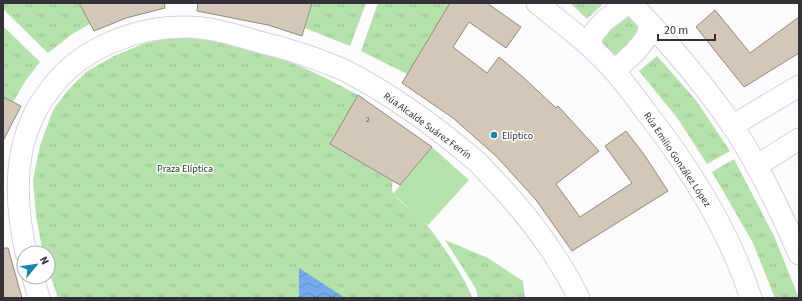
<svg xmlns="http://www.w3.org/2000/svg" width="802" height="301" font-family="'Source Sans 3',sans-serif">
  <style>
    .grass { fill: url(#grass-tufts) }
    .pitch { fill: #b4e2aa }
    .water { fill: url(#water-waves) }
    .building { fill: #d3c7b8; stroke: #93887a }
    .lines { fill: none; stroke-linecap: round; stroke-linejoin: round }
    .minor-casing { stroke: #d7d0e1; stroke-width: 23 }
    .minor { stroke: #fff; stroke-width: 21 }
    .poi-dot { fill: #1883ab; stroke: #fff; stroke-width: 1.5 }
    .labels { text-anchor: middle; stroke-width: 3; stroke-linejoin: round; paint-order: stroke }
    .number-label { font-size: 8px; fill: #5c5658 }
    .street-label { font-size: 10px; fill: #343138; stroke: #fff }
    .poi-label { font-size: 10px; fill: #343138; stroke: #fff; text-anchor: start }
    .park-label { font-size: 10px; fill: #163c0e; stroke: #fff }
  </style>
  <defs>
    <pattern id="grass-tufts" width="24" height="20" patternUnits="userSpaceOnUse"><rect width="24" height="20" fill="#b4e2aa"/><path d="M3 7l-1-3M5 7V3M7 7l1-3M15 17l-1-3M17 17v-4M19 17l1-3" fill="none" stroke="#9bc293"/></pattern>
    <pattern id="water-waves" width="16" height="10" patternUnits="userSpaceOnUse"><rect width="16" height="10" fill="#75a9ec"/><path d="M0 5q4-4 8 0t8 0" fill="none" stroke="#618ac0"/></pattern>
  </defs>
  <rect width="100%" height="100%" fill="#fcfbfe"/>
  <path class="grass" d="M3,3H79L90,24L72,34L48,53L3,9Z
    M312,3H366L350,46L305,28Z
    M378,3H450L407,74L361,51Z
    M570,3H604L587,19Z
    M621,17H629L639,26L640,34L623,54L615,55L603,46L602,38Z
    M3,26L40,62L26,80L13,102L3,97Z
    M174,37C204,39 235,43 265,53C297,63 328,79 358,95L330,144L393,181C392,185 391,189 393,193C396,200 414,211 421,218C434,232 468,281 472,298H58L48,269V253H43L36,216L33,180L40,146L53,110L68,90L86,72L114,56L143,44Z
    M657,56L695,99L730,151L707,164L678,119L639,71Z
    M734,159L774,236L799,298H775L753,243L712,172Z
    M445,240L488,258L523,281L525,298H478L476,289Z"/>
  <path class="pitch" d="M432,147L469,180L428,225L393,194Z"/>
  <path class="water" d="M299,268L345,298H299Z"/>
  <path class="building" d="M79,3H164L165,8L126,18L94,31Z
    M198,3H312L302,36L268,25L197,11Z
    M450,3H487L521,27L506,48L469,22L453,47L487,73L499,57L523,77L556,108L558,106L599,151L556,184L580,217L632,183L605,146L626,131L643,153L668,191L572,251L536,200L497,157L453,118L402,83Z
    M715,10L750,53L799,17V53L744,87L696,27Z
    M358,95L432,147L400,185L330,144Z
    M3,97L21,106L3,141Z
    M3,248H8L22,298H3Z"/>
  <g class="lines">
    <defs>
      <path id="minor" d="M537,3C564,25 592,45 614,71C626,84 636,98 646,112C690,168 729,230 751,298
        M631,3C667,41 702,81 732,125C759,165 780,210 799,254
        M590,47L593,34L604,21L628,3
        M614,71L635,52L647,37L650,23
        M732,126L799,86
        M756,166L799,139
        M26,253C16,208 13,157 34,115C38,105 45,96 52,87C81,48 138,26 186,27C214,27 241,37 267,44C285,48 302,54 319,60C327,64 337,66 346,71C392,95 435,126 475,160C483,167 490,176 498,184C530,218 558,256 579,298
        M33,277L39,298"/>
    </defs>
    <use href="#minor" class="minor-casing"/>
    <use href="#minor" class="minor"/>
  </g>
  <circle class="poi-dot" cx="494" cy="135" r="4"/>
  <g class="labels">
    <g class="number-label">
      <text x="368" y="122">2</text>
    </g>
    <g class="street-label">
      <text transform="translate(428 125) rotate(36)" y="4">Rúa Alcalde Suárez Ferrín</text>
      <text transform="translate(678 159) rotate(56)" y="4">Rúa Emilio González López</text>
    </g>
    <g class="poi-label">
      <text x="502" y="139">Elíptico</text>
    </g>
    <g class="park-label">
      <text x="185" y="172">Praza Elíptica</text>
    </g>
  </g>
  <rect width="802" height="301" fill="none" stroke="#343138" stroke-width="8"/>
  <g transform="translate(36 265) rotate(61)"><circle r="19" fill="#ffffff" stroke="#aeadaf"/>
  <path d="M0-3L7 15L0 10L-7 15Z" fill="#1883ab"/>
  <text y="-6" font-size="11" font-weight="bold" text-anchor="middle" fill="#343138">N</text>
  </g>
  <path d="M658 34v6h57v-6" fill="none" stroke="#343138" stroke-width="2"/>
  <text x="664" y="34" font-size="12" fill="#343138" stroke="#ffffff" stroke-width="3" paint-order="stroke">20 m</text>
</svg>
